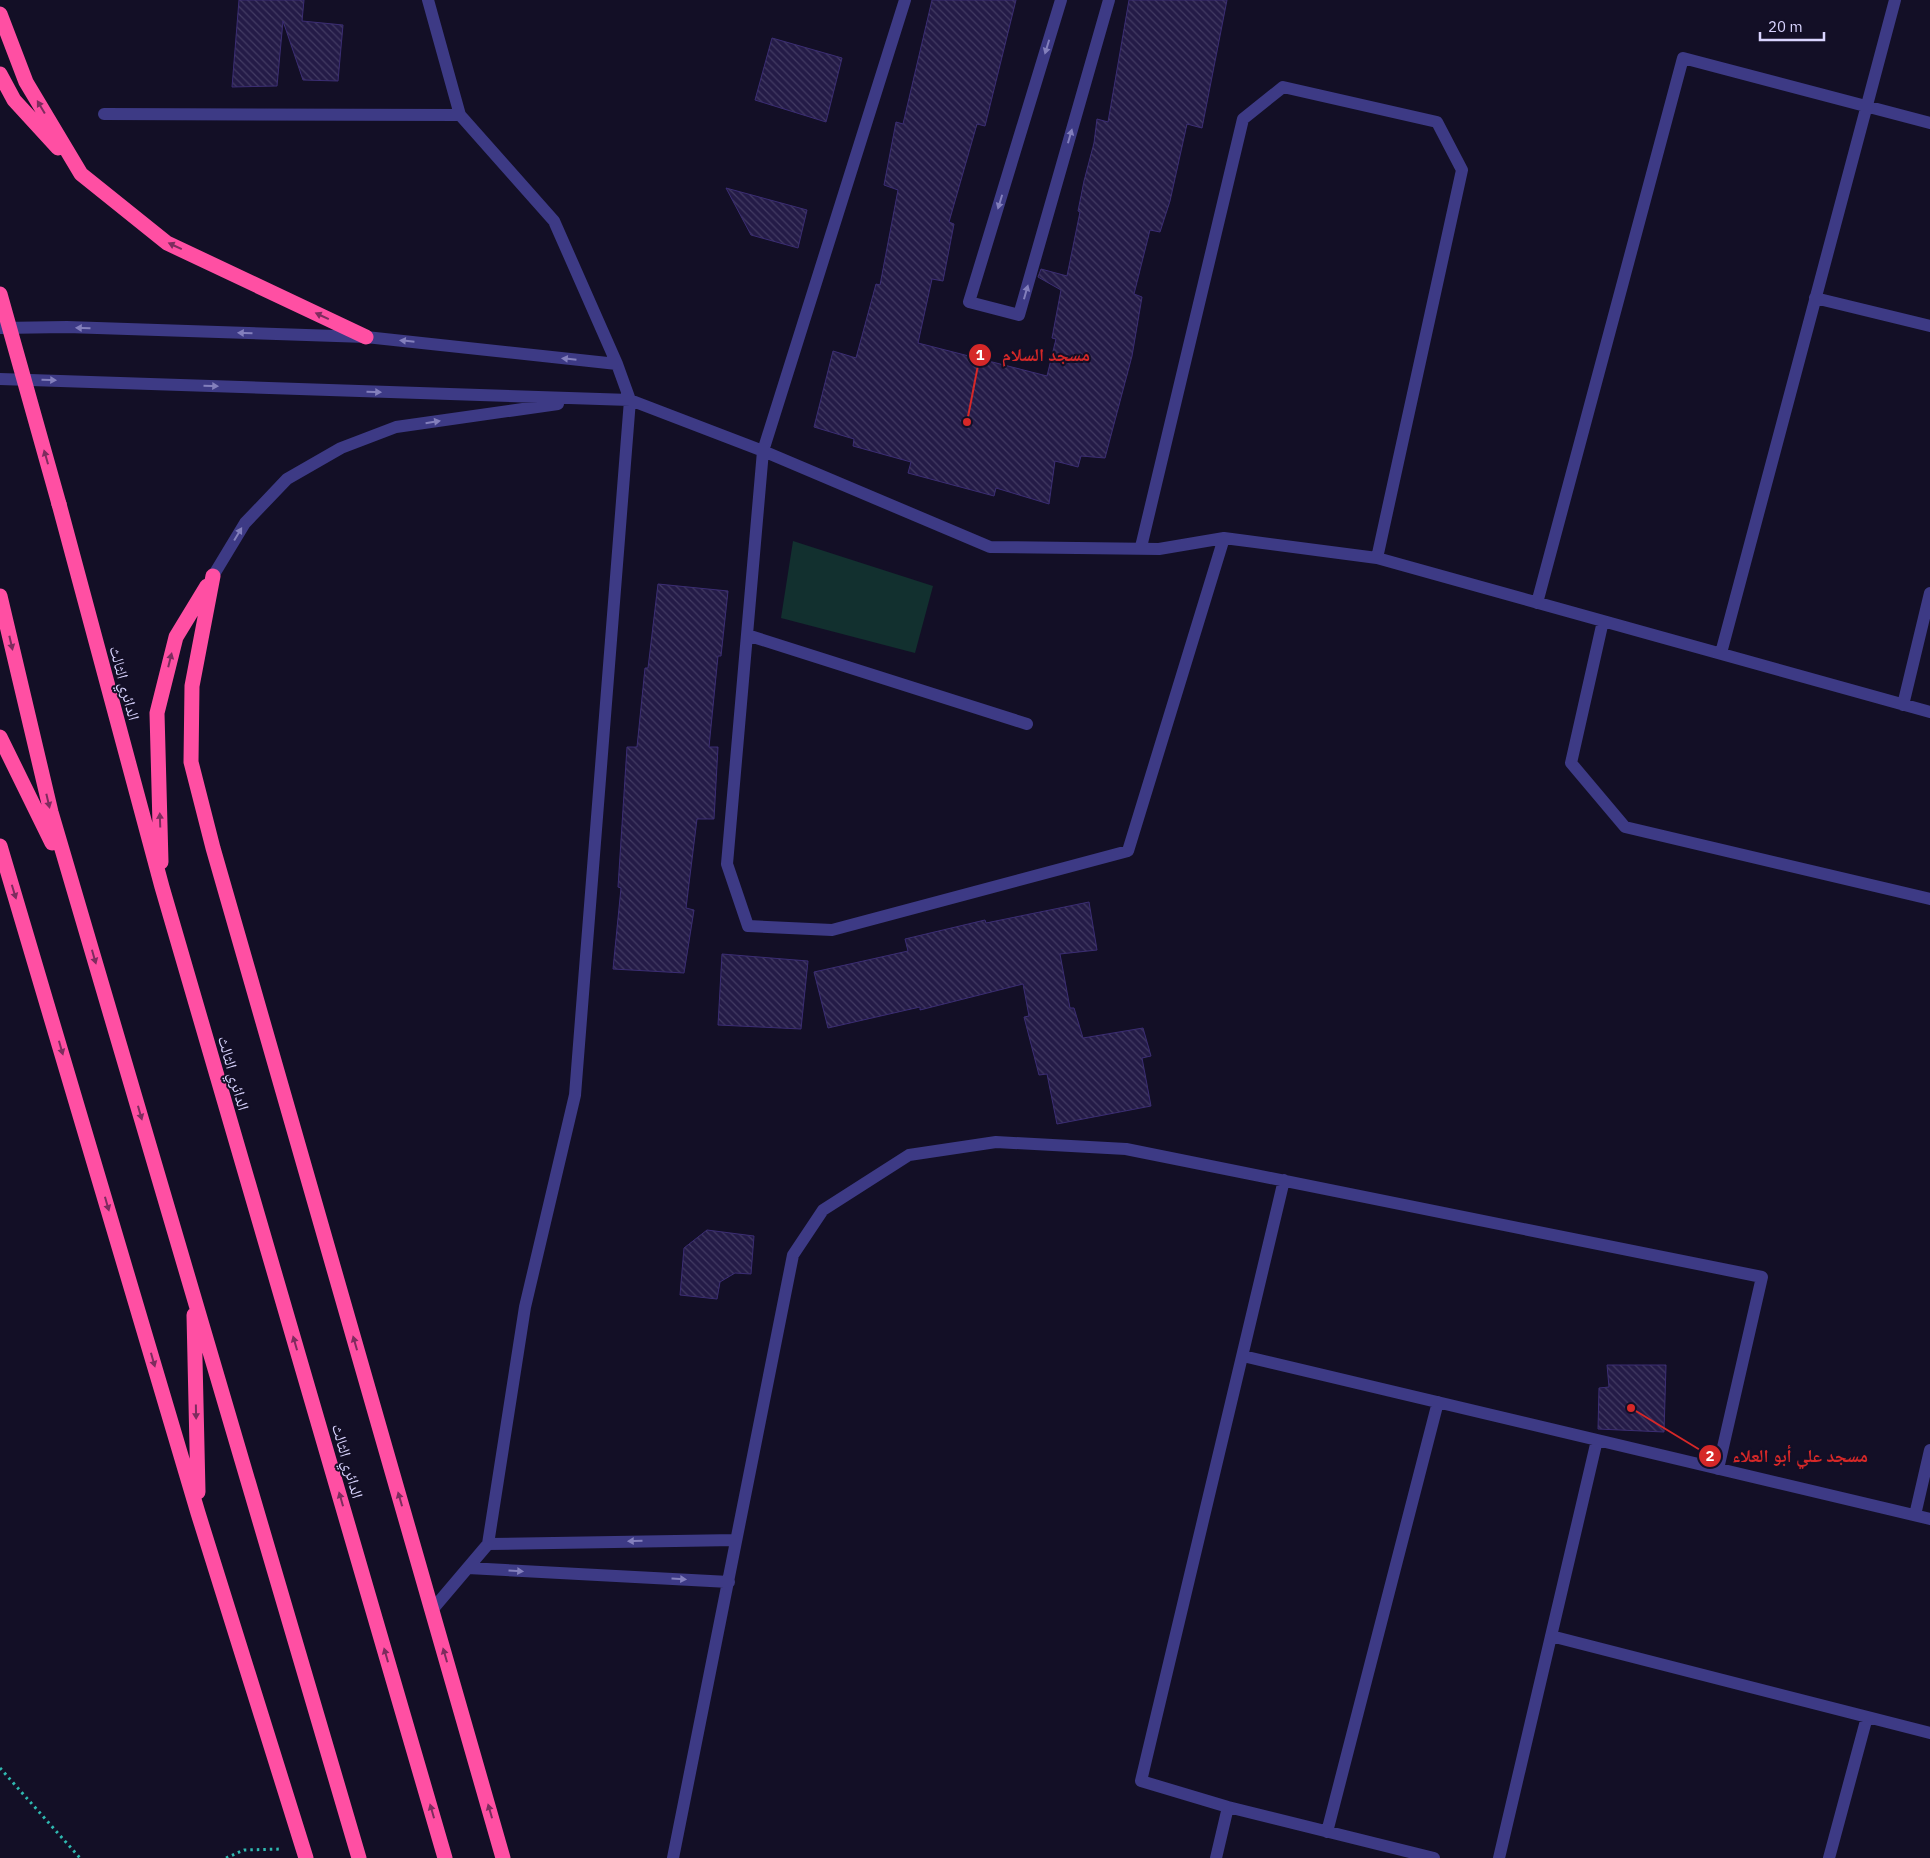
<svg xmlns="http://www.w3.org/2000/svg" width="1930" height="1858" font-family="'IBM Plex Sans','Noto Naskh Arabic',sans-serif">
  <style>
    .grass { fill: #12302f }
    .building { fill: url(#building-back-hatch); stroke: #3b2d73 }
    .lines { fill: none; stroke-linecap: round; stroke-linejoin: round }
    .path { stroke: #2fb8b0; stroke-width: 3; stroke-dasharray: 2.5 4; stroke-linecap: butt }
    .minor { stroke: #3d3a85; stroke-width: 12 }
    .highway { stroke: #ff4fa3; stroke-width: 15 }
    .highway-bridge { stroke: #ff4fa3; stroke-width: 15 }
    .oneway { fill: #837fbc }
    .oneway2 { fill: #7d2c5e }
    .labels { text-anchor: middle; stroke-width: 4; stroke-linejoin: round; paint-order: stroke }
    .street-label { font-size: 16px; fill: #d9d4ff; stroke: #130f26 }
    .leader { fill: none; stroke: #d62828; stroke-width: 2 }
    .callout-dot { fill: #d62828; stroke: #130f26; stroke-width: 2 }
    .mark-label { font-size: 15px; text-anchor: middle; font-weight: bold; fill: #fff }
    .callout-label { font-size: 18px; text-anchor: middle; font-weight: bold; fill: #d62828; stroke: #130f26; stroke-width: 4; stroke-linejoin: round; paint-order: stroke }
  </style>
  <defs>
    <pattern id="building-back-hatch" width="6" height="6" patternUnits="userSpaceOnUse" patternTransform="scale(1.25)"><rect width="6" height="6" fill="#241b47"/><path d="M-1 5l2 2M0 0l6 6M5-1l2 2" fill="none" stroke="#433b63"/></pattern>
  </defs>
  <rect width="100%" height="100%" fill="#130f26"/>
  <path class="grass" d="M793,541L933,586L915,653L781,618Z"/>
  <path class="building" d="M239,0H304L302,21L343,25L338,81L303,80L283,21L277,86L232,87Z
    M932,0H1016L985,126L977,124L949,222L954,224L943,281L932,279L918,343L1047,376L1056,339L1052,338L1061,290L1038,277L1041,269L1067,276L1080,212L1078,211L1084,181L1094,143L1097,119L1108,122L1129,0H1227L1202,128L1187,124L1170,201L1160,232L1150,230L1134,294L1142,297L1132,356L1105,458L1081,456L1078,467L1055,461L1049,504L996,488L994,496L908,473L911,462L853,446L854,439L814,427L833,351L856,358L876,284L880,285L898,190L884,185L896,122L903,124Z
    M772,38L842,58L826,122L755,100Z
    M726,188L807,210L798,248L751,235Z
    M658,584L728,591L721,656H718L709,747H718L714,819H697L686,908L694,910L684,973L613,969L621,888L618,887L627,747H637L645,668H648Z
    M1089,902L1097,950L1060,954L1070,1008H1074L1083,1038L1143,1028L1151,1056L1142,1058L1151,1106L1057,1124L1047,1074L1039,1075L1024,1017L1029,1016L1023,984L920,1010V1007L828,1028L814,972L908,951L905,939L985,920L986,923Z
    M722,954L808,961L801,1029L718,1025Z
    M707,1230L754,1236L751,1274L735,1273L720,1282L717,1299L680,1295L684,1248Z
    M1607,1365H1666L1664,1432L1598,1429L1599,1388L1609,1387Z"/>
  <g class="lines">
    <path class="path" d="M0,1768L80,1858
      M226,1858L244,1850L282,1849"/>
    <path class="minor" d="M428,0L460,115L554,221L617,364L630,400L575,1095L525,1307L488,1544L432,1610
      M905,0L763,451L727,864L748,926L832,930L1128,851L1224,538
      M1061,0L969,302L1019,315L1109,0
      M104,114L460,115
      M1815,298L1930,326
      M0,328L67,327L366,337L617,364
      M0,379L630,400L763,451L990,547L1159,549L1224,538L1377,558L1930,712
      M1141,547L1243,119L1283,87L1437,122L1462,170L1377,558
      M213,576L245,523L287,479L341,448L396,427L558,404
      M1537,603L1683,58L1930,123
      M1603,621L1571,763L1625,827L1930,899
      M747,635L1027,724
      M1721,653L1895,0
      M1903,705L1930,593
      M1284,1180L1141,1781L1228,1807L1434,1858
      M1243,1356L1930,1519
      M1915,1515L1930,1450
      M488,1544L736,1540
      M468,1568L729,1582
      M1551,1636L1930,1733
      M1327,1832L1438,1402
      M673,1858L793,1255L823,1210L909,1155L996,1142L1126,1149L1762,1277L1718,1469
      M1216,1858L1228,1807
      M1499,1858L1597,1440
      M1829,1858L1867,1717"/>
    <path class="highway" d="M0,14L26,82L81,174L167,243L366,337
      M0,74L14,100L58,148
      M59,504L162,887L445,1858
      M213,576L192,686L191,762L213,848L503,1858
      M0,596L51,812L359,1858
      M0,737L52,843
      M0,846L198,1513L306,1858
      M161,862L157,713L176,637L207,586
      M194,1315L198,1492"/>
    <path class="highway-bridge" d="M0,294L59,504"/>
  </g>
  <defs><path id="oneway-solid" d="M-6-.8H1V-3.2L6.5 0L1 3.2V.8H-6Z" transform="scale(1.25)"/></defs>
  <g class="oneway">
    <use href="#oneway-solid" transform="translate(1047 47) rotate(107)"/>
    <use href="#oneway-solid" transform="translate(1070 136) rotate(-74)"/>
    <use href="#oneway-solid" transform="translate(1000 202) rotate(107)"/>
    <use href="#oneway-solid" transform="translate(1026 292) rotate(-74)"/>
    <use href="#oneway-solid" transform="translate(83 328) rotate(-178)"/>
    <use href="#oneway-solid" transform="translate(245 333) rotate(-178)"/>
    <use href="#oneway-solid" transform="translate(407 341) rotate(-174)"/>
    <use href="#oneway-solid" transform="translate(569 359) rotate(-174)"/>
    <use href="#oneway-solid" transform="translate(49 380) rotate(2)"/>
    <use href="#oneway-solid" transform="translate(211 386) rotate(2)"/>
    <use href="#oneway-solid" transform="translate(374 392) rotate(2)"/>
    <use href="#oneway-solid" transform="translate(433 422) rotate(-9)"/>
    <use href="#oneway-solid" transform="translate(238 534) rotate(-59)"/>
    <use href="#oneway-solid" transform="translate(635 1541) rotate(179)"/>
    <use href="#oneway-solid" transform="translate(516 1571) rotate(3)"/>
    <use href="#oneway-solid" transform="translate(679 1579) rotate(3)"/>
  </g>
  <g class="oneway2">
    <use href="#oneway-solid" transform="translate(41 107) rotate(-121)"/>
    <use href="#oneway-solid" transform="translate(175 246) rotate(-155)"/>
    <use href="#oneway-solid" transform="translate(322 316) rotate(-155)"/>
    <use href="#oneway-solid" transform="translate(46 457) rotate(-106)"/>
    <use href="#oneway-solid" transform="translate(11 643) rotate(77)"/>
    <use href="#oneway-solid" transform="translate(170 660) rotate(-76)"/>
    <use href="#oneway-solid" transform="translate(48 801) rotate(77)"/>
    <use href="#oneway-solid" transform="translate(160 820) rotate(-92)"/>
    <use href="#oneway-solid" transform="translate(14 892) rotate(73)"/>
    <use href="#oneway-solid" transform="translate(94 957) rotate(74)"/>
    <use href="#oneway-solid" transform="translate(61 1048) rotate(74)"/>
    <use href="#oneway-solid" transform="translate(140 1113) rotate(74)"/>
    <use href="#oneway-solid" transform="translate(107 1204) rotate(74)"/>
    <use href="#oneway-solid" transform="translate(295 1343) rotate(-106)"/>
    <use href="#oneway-solid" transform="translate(355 1343) rotate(-106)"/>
    <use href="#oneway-solid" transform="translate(153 1360) rotate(74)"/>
    <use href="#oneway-solid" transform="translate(196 1412) rotate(89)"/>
    <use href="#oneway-solid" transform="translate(341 1499) rotate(-106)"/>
    <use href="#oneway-solid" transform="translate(400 1499) rotate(-106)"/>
    <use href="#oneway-solid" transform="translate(386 1655) rotate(-106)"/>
    <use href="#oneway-solid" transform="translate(445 1655) rotate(-106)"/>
    <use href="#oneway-solid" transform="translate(432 1811) rotate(-106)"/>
    <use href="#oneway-solid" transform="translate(490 1811) rotate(-106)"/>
  </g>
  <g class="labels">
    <g class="street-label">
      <text transform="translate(125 683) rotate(75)" y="6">الدائري الثالث</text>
      <text transform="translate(234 1073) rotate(74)" y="6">الدائري الثالث</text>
      <text transform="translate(348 1461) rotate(74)" y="6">الدائري الثالث</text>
    </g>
  </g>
  <path class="leader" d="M967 422L980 355M1631 1408L1710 1456"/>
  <g class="callout-dot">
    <circle cx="967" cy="422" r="5"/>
    <circle cx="1631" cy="1408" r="5"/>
    <circle cx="980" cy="355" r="12"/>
    <circle cx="1710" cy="1456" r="12"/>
  </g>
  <g class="mark-label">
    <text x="980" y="360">1</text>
    <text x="1710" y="1461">2</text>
  </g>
  <g class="callout-label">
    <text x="1046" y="361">مسجد السلام</text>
    <text x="1800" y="1462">مسجد علي أبو العلاء</text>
  </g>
  <path d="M1760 32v8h64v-8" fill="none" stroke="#d9d4ff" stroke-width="2.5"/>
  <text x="1768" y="32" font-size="15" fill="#d9d4ff" stroke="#130f26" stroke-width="4" paint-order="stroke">20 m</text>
</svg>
